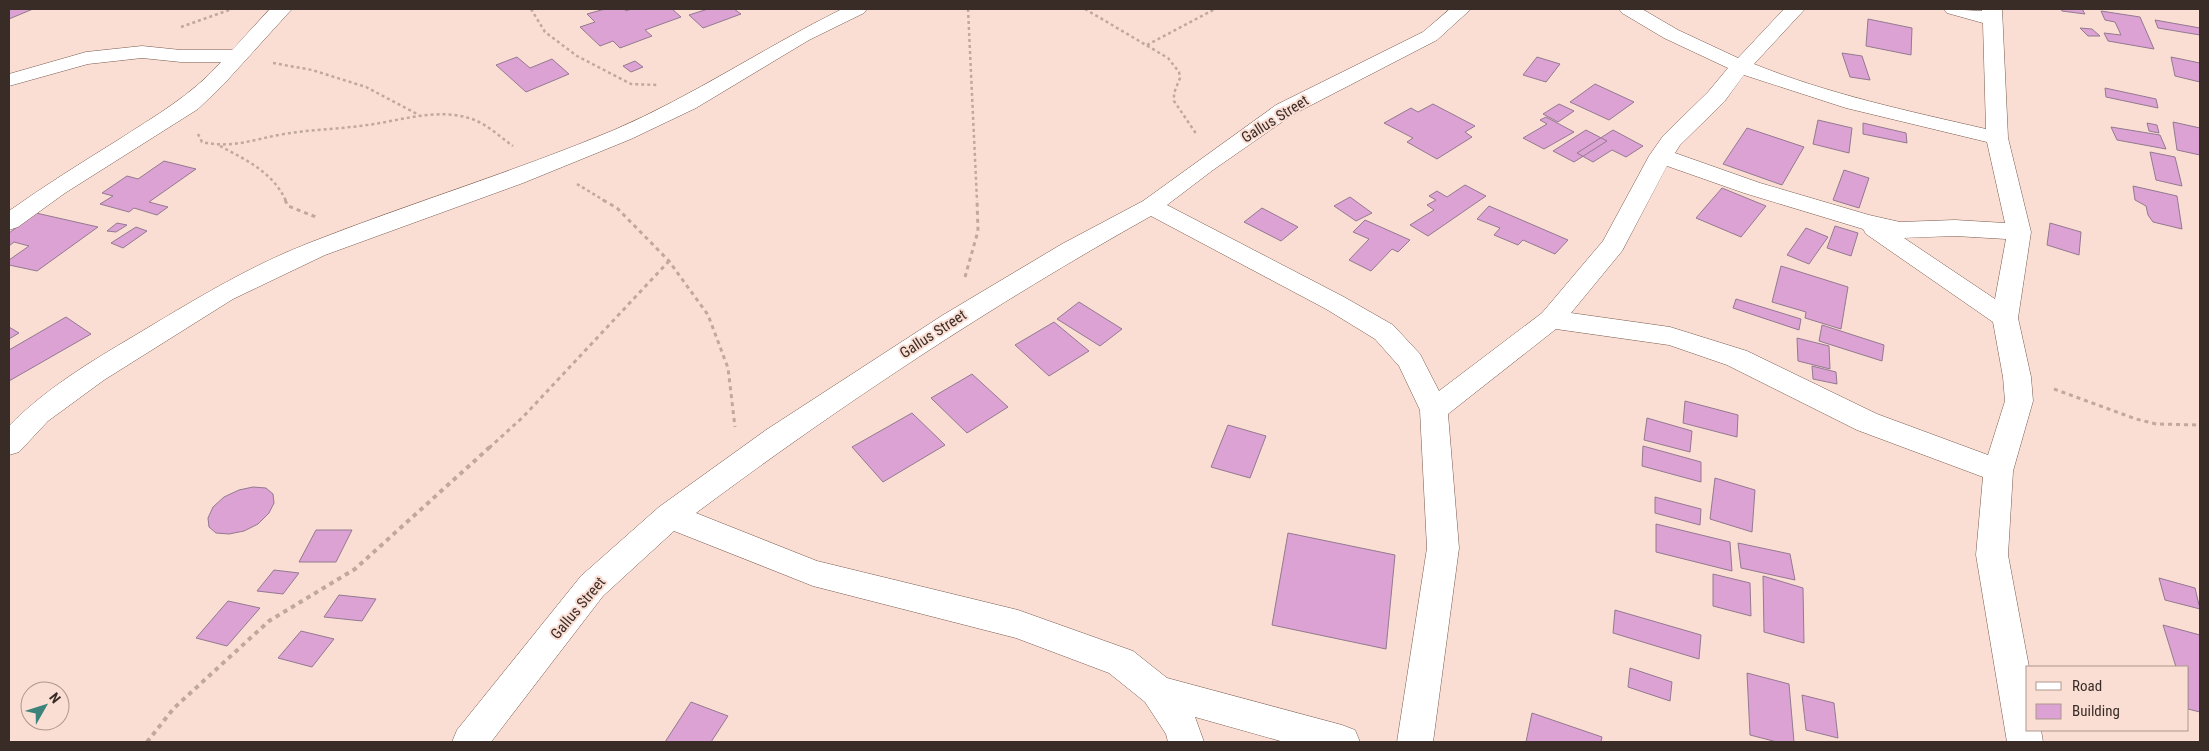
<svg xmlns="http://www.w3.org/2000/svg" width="2209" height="751" font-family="'Roboto Condensed',sans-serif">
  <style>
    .building { fill: #dba2d3; stroke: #937a90 }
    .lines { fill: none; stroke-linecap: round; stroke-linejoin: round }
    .street-casing { stroke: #785a4e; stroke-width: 1 }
    .path-far2 { stroke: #c0a89e; stroke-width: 2.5; stroke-dasharray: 3 3; stroke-linecap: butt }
    .path-far1 { stroke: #c0a89e; stroke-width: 3; stroke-dasharray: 4 4; stroke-linecap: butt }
    .path { stroke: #c0a89e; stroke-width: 4; stroke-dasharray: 4.5 4.5; stroke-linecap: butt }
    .street { fill: #fff; fill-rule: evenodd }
    .labels { text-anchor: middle; stroke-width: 4; stroke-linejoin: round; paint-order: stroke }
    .street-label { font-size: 15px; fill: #392c27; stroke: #fbded3 }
  </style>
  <rect width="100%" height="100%" fill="#fbded3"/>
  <path class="building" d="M9,9H33L9,19Z
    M605,9H624L626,11L631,9H672L681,17L645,30L652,36L620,48L613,41L600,46L580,27L595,22L587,14Z
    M708,9H734L741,14L703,28L689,15Z
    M2061,9H2082L2085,14L2062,11Z
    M2101,11L2140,17L2154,49L2108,41L2104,33L2121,35L2115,22L2105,20Z
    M1868,19L1912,28L1911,55L1866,46Z
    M2155,20L2200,28V35L2158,28Z
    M2080,28L2092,29L2100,36H2088Z
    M1842,53L1862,56L1870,80L1850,77Z
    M517,57L530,68L552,59L569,74L526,92L496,65Z
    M1537,57L1560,64L1546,82L1523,75Z
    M2171,57L2200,63V82L2175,76Z
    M635,61L643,67L631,72L623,66Z
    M1595,84L1634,102L1609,120L1570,102Z
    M2105,88L2156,99L2158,108L2106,97Z
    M1433,104L1475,126L1465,132L1472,137L1437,159L1407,142L1413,138L1384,123L1411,108L1418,112Z
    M1559,104L1574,111L1558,122L1543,114Z
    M1546,117L1574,132L1544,149L1523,138L1547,124L1540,120Z
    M1818,120L1852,128L1849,153L1813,144Z
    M2173,122L2200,128V155L2177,150Z
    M1863,123L1906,133L1907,143L1863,134Z
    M2147,123L2157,125L2159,133L2149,131Z
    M2111,127L2160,135L2166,149L2117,140Z
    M1747,128L1804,147L1782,185L1723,164Z
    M1586,130L1607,141L1574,162L1553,151Z
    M1613,130L1643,146L1626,157L1612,150L1593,162L1577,153Z
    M2150,152L2175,157L2182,186L2156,180Z
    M164,161L196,169L149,202L168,207L157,215L134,208L129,212L100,204L113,196L102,193L127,176L138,179Z
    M1844,170L1869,178L1859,208L1833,200Z
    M1465,185L1486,196L1428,236L1410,225L1434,210L1427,205L1436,200L1429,196L1437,191L1447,197Z
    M2133,186L2177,196L2182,229L2153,222L2148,215L2146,206L2135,200Z
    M1722,188L1766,206L1741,237L1696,218Z
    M1350,197L1372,213L1356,221L1334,206Z
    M1489,206L1568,240L1555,254L1523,240L1518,245L1494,235L1500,228L1477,219Z
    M1262,208L1298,227L1281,241L1244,222Z
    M36,213L98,227L37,271L9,265V260L29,246L14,242L9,246V233Z
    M1365,220L1410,240L1398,252L1392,249L1371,271L1349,260L1369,239L1353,232Z
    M117,223L127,225L116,232L107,231Z
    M2050,223L2081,232L2079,255L2047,245Z
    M1835,226L1858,233L1851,256L1827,248Z
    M136,227L147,231L123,248L111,243Z
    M1806,228L1828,237L1809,264L1787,255Z
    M1781,266L1848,287L1841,329L1805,318L1806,312L1772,302Z
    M1736,299L1801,319L1799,330L1733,308Z
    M1079,302L1122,329L1100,346L1057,319Z
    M66,317L91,334L9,381V350Z
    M1054,322L1089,351L1049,376L1015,345Z
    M1822,325L1884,345L1882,361L1819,341Z
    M9,327L19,333L9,339Z
    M1797,338L1829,346L1830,369L1798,361Z
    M1812,366L1836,372L1837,384L1813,379Z
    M972,374L1008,407L967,433L931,398Z
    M1685,401L1738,415L1737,437L1683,423Z
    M912,413L945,445L883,482L852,447Z
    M1647,418L1692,431L1690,452L1644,440Z
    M1228,425L1266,436L1250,478L1211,467Z
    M1643,446L1701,462V482L1642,466Z
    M1715,478L1755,490L1752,532L1710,519Z
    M253,487L266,488L273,494L274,503L269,513L258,524L244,531L229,534L216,533L209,527L208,518L213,507L224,497L239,490Z
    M1655,497L1701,509L1700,525L1655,513Z
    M1656,524L1730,542L1732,571L1656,552Z
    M316,530H352L336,562H299Z
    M1288,533L1395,555L1386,649L1272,625Z
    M1738,543L1790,554L1795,580L1741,568Z
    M274,570L299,573L283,594L257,591Z
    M1713,574L1750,583L1751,616L1713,606Z
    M1763,576L1803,588L1804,643L1764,632Z
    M2159,578L2195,588L2200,609L2165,600Z
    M339,595L376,599L362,621L324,617Z
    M228,601L260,608L227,646L196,638Z
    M1615,610L1701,635L1699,659L1613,633Z
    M2163,625L2200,635V712L2188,709V667H2176Z
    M301,631L334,639L312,667L278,658Z
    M1630,668L1672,682L1670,701L1628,687Z
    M1747,673L1789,684L1794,742H1777L1750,735Z
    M1802,695L1834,703L1838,738L1806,730Z
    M691,702L728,716L711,742H665Z
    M1532,713L1602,737L1601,742H1526Z"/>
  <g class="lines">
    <defs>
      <path id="street" d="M270,9H292L223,85L198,109L65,193L18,227L9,230V211C44,186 81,163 118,140C155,116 192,95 221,62H181L142,58L88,64L9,86V74L86,52L142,46L181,50H232Z
        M842,9H867L864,13L809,40L696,108L631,139L523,183L325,255L233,299L104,380L48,421L19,452L9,455V426C45,389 90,362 134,336C191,302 247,267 309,243C410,203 514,172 614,130C693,96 765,47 842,9Z
        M1450,9H1471L1437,40L1292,115L1213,170L1167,205L1344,297L1393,325L1420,354L1439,391L1542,313L1603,241L1649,156L1663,136L1708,92L1728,68L1664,38L1622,13L1619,9H1642L1678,30L1738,58L1784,9H1805L1754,64C1828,94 1908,111 1986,129L1983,23L1947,13L1944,9L1982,11V9H2002L2008,138L2031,232L2018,318L2031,377L2033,401L2013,471L2008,555L2029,667L2028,730H2041L2043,742H2007L1976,555L1983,477L1857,430L1727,365L1669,345L1556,329L1448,414L1459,548L1433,742H1397L1427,548L1420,410L1399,366L1375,339L1326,309L1151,216C992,305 842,404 696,513L817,561L1018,610L1133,651L1167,678L1342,725L1355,730L1360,742H1284L1195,717L1204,742H1168L1166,734L1145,702L1109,673L1016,638L813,586L674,531L603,596L491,742H452L457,730L581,576L659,507L766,430L943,315L1062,244L1143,201L1276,105L1423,32ZM1744,75L1846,108L1987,142L2005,223L1955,220L1900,222L1869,215L1760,183L1675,153L1680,145L1724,102ZM1667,166L1744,193L1863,229L1866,234L1993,322L2003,377L2005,401L1988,455L1877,414L1747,351L1670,327L1571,313L1622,251ZM1955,236L2006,239L1995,299L1904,238Z"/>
    </defs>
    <use href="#street" class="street-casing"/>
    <path class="path-far2" d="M531,9L545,32L577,56L631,84L657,85
      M968,9L977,201
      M1085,9L1168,58L1179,72L1180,78L1174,93V101L1197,135
      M181,27L232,9
      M1147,45L1215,9
      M273,63L312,70L366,87L419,115
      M198,134L202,142C233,149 254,139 284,134C314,129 344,129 374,124C406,119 440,108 472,119C487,124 500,137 513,146
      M220,146C246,160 273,172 286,201
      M577,184L605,201"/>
    <path class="path-far1" d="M285,200L288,206L316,217
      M603,200L617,208L669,261L708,315L728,368L735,427
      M965,277L978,231L977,200
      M2054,389L2136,419L2156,424L2200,425
      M489,448L523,417L669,261"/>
    <path class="path" d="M147,742L174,708L269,621L355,569L491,446"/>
    <use href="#street" class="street"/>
  </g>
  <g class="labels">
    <g class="street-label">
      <text transform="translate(1275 119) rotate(-32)" y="5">Gallus Street</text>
      <text transform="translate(933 334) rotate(-33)" y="5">Gallus Street</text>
      <text transform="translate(578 608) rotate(-50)" y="5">Gallus Street</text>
    </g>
  </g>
  <rect width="2209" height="751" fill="none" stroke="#392c27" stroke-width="20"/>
  <rect x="2026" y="666" width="162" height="65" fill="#fbded3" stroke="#ad978e"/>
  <rect x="2036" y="682" width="25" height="8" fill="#ffffff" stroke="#ad978e"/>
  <text x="2072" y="691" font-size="15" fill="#392c27">Road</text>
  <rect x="2036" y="704" width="25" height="15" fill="#dba2d3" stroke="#ad978e"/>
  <text x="2072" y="716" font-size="15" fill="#392c27">Building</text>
  <g transform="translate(45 706) rotate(51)"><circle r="24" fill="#fbded3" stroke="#ad978e"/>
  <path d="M0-4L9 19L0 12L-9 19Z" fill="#3d837b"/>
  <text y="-8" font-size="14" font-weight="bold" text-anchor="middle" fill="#392c27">N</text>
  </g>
</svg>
